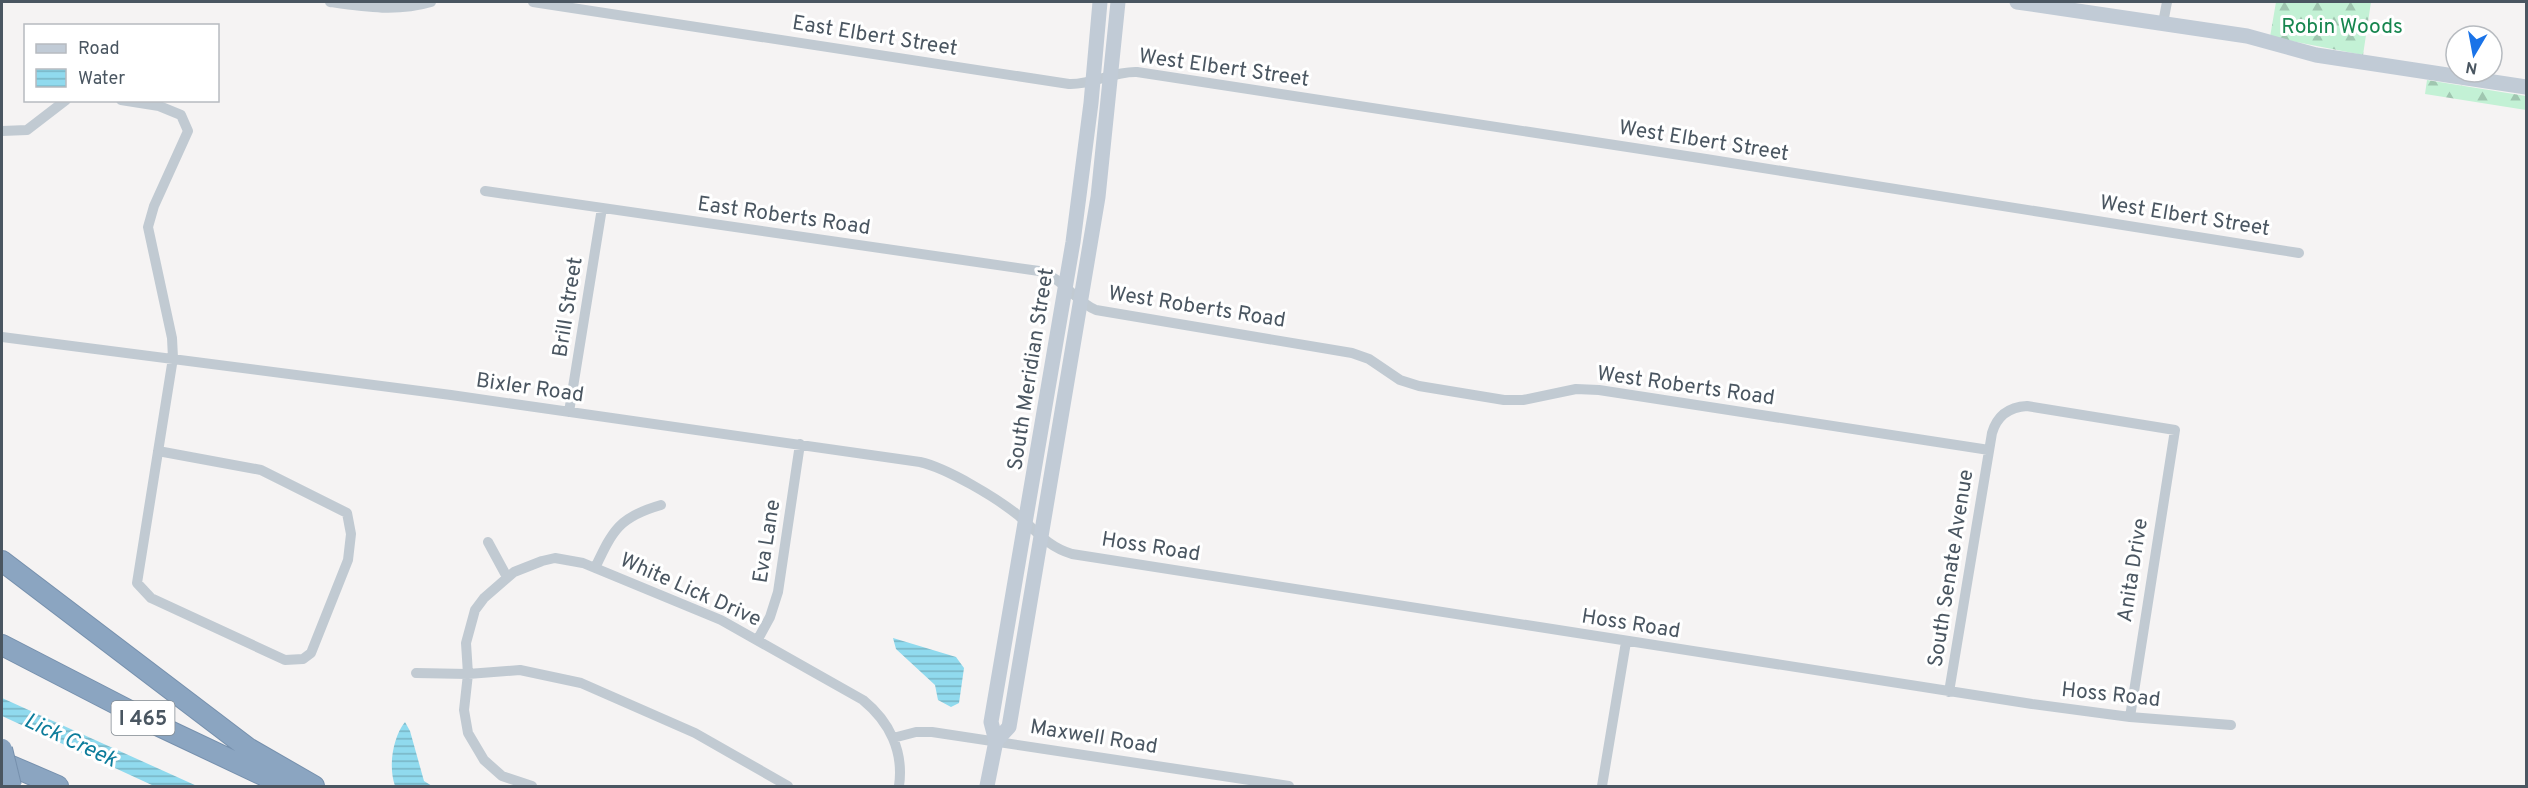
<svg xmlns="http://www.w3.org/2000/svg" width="2528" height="788" font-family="Overpass,sans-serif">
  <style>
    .forest { fill: url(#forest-firs) }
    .water { fill: url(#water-rules) }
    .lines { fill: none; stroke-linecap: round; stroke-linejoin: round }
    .motorway-casing { stroke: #7690ad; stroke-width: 22 }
    .minor { stroke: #c1cad2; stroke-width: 10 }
    .secondary { stroke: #c1cbd6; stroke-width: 15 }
    .motorway { stroke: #8ba5c1; stroke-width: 20 }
    .motorway-bridge-casing { stroke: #7690ad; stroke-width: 22; stroke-linecap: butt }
    .motorway-bridge { stroke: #8ba5c1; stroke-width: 20 }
    .labels { text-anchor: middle; stroke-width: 6; stroke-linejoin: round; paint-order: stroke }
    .shield { fill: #fff; stroke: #808990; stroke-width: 1.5 }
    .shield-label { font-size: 20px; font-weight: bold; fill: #4a5661 }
    .park-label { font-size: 21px; fill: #17864f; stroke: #fff }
    .street-label { font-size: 21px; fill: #4a5661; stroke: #fff }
    .water-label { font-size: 22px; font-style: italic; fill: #0c7c9b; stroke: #fff }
  </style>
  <defs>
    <pattern id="forest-firs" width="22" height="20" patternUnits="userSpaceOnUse" patternTransform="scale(1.5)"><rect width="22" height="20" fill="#c3f1d5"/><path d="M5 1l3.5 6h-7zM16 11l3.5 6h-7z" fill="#a0c6b0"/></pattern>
    <pattern id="water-rules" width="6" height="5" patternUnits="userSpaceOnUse" patternTransform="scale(1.5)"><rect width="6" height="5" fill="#90daee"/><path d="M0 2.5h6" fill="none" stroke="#78b4c4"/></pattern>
  </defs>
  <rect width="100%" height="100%" fill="#f5f3f3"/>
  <path class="forest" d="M2276,2H2371L2363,55L2270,37Z
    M2427,80L2526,96V110L2425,94Z"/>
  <path class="water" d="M893,638L956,657L964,668L959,703L951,707L938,700L935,685L896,649Z
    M2,698L197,786H154L2,716Z
    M405,722L410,731L424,781L432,786H395C388,766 393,737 405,722Z"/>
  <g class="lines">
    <defs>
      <path id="motorway" d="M2,561L248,748L314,786
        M2,645L159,726L286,786
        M2,762L58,786"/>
    </defs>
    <use href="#motorway" class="motorway-casing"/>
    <path class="minor" d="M330,2C365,7 397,12 431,2
      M533,2L1069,84C1093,85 1113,71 1137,72L1706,159L2299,253
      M2163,23L2167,2
      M121,100L159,106L181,115L188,131L154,206L148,227L172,338L173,358L137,583L151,598L285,660L303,659L311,653L348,560L351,534L347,513L261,470L158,451
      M2,131L27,130L66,100
      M485,191L1039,271C1066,280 1073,300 1096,310L1352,353L1369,359L1400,380L1419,386L1504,400H1523L1576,389L1599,390L1989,450
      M2,337L451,395L920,462C947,468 997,498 1019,516C1036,531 1048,547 1072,554L2032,704L2130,717L2231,725
      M569,412L602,208
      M488,542L507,577
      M595,568C613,530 619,517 661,505
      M758,639L770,617L778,592L800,444
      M416,673L468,674L520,670L581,683L695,733L788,786
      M1949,692L1992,433C1997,416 2009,407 2027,406L2175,430L2130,717
      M893,738L916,732H932L1289,786
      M532,786L502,776L484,760L468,733L464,710L468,674L466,643L475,610L484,598L514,572L542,561L555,558L583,563L721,620L863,700C890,722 904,752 899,786
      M1602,786L1626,642"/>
    <path class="secondary" d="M2017,2L2247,36L2316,55L2526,87
      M996,741L1009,727L1098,197L1118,2
      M987,786L996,741L991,722L1073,242L1091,103L1100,2"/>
    <use href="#motorway" class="motorway"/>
    <defs>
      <path id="motorway-bridge" d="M2,749L11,786"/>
    </defs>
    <use href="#motorway-bridge" class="motorway-bridge-casing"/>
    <use href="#motorway-bridge" class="motorway-bridge"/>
  </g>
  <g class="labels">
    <rect class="shield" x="111.5" y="701" width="63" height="34" rx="4.5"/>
    <g class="shield-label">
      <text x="143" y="725">I 465</text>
    </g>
    <g class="park-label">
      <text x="2342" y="33">Robin Woods</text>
    </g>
    <g class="street-label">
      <text transform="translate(875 35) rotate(9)" y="7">East Elbert Street</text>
      <text transform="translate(1224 67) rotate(8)" y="7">West Elbert Street</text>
      <text transform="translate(1704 140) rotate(9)" y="7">West Elbert Street</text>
      <text transform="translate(784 215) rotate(8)" y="7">East Roberts Road</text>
      <text transform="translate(2185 215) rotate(9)" y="7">West Elbert Street</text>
      <text transform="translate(1197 306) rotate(9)" y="7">West Roberts Road</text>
      <text transform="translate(567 307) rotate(-81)" y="7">Brill Street</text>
      <text transform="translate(1030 369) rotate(-81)" y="7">South Meridian Street</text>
      <text transform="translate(1686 385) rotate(8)" y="7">West Roberts Road</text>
      <text transform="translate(530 387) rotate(8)" y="7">Bixler Road</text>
      <text transform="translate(766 541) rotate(-81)" y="7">Eva Lane</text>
      <text transform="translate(1151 546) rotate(9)" y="7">Hoss Road</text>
      <text transform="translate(1950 568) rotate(-81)" y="7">South Senate Avenue</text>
      <text transform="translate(2132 570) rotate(-81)" y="7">Anita Drive</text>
      <text transform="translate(691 589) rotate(24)" y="7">White Lick Drive</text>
      <text transform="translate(1631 623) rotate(9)" y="7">Hoss Road</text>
      <text transform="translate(2111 694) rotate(6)" y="7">Hoss Road</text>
      <text transform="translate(1094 736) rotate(9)" y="7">Maxwell Road</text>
    </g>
    <g class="water-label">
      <text transform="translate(71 739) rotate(25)" y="8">Lick Creek</text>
    </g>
  </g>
  <rect width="2528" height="788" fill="none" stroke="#4a5661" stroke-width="6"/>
  <rect x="24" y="24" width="195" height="78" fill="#ffffff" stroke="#b7bbc0" stroke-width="1.5"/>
  <rect x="36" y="44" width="30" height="9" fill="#c1cbd6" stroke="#b7bbc0" stroke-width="1.5"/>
  <text x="78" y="54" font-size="18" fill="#4a5661">Road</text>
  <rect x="36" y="69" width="30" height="18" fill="url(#water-rules)" stroke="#b7bbc0" stroke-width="1.5"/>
  <text x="78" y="84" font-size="18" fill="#4a5661">Water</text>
  <g transform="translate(2474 54) rotate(190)"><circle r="28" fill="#ffffff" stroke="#b7bbc0" stroke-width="1.5"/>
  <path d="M0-4.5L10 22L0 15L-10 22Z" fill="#1a73e8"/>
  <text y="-9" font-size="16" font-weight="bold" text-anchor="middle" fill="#4a5661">N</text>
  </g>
</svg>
